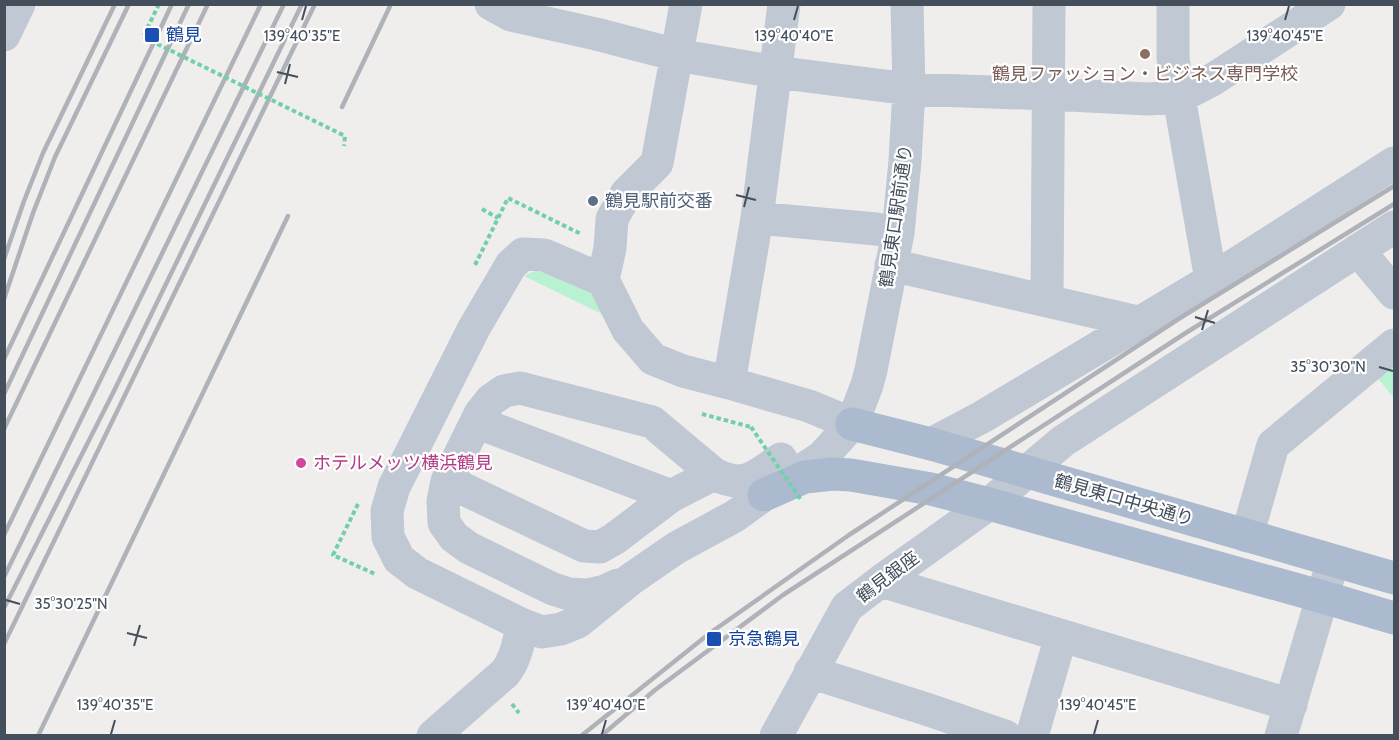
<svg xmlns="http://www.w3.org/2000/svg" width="1399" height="740" font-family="Cabin,'Noto Sans JP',sans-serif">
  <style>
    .green { fill: #b9f1d3 }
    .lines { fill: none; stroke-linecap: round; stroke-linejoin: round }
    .path { stroke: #6fd0a9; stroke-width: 4; stroke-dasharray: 4.5 3; stroke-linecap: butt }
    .minor { stroke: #c0c8d4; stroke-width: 33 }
    .major { stroke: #abbace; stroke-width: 33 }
    .rail { stroke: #afb2b8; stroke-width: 4.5 }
    .path-bridge { stroke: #6fd0a9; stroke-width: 4; stroke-dasharray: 4.5 3; stroke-linecap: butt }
    .ticks { fill: none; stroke: #454f5c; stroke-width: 2 }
    .transit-dot { fill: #1a4fb4; stroke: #fff; stroke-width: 2 }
    .education-dot { fill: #8d6e63; stroke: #fff; stroke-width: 2 }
    .service-dot { fill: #5c6f8a; stroke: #fff; stroke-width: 2 }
    .hotel-dot { fill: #d1479c; stroke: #fff; stroke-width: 2 }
    .labels { text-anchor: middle; stroke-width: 4.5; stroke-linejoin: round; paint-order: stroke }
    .transit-label { font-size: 18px; fill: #164399; stroke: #fff; text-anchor: start }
    .education-label { font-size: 18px; fill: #785e54; stroke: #fff }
    .service-label { font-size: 18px; fill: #4e5e75; stroke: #fff; text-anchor: start }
    .street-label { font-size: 18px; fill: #454f5c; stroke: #fff }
    .hotel-label { font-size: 18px; fill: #b23c85; stroke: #fff; text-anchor: start }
    .ticks-label { font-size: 15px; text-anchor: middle; fill: #454f5c; stroke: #fff; stroke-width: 4.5; stroke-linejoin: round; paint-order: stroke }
  </style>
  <rect width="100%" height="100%" fill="#f0eeed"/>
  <path class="green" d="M535,271C554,274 583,281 595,298C598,303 601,310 604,315L524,276Z
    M1394,359V398L1375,375Z"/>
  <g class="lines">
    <path class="path" d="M482,209L498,218
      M475,265L508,198L581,234
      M702,414L751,427
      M358,504L333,555L375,574
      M512,704L519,713"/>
    <path class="minor" d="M491,4L511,15L596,34L677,55L775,72L909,89L1049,94L1148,99L1179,97L1212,80L1329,4
      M686,4L657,163L626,194L612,219L610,248L603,280L628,330L653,359L683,371L729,383L809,406L852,424
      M1173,4V58L1179,97L1211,280
      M4,35L19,4
      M757,218L876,229L898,233
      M1358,250L1394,293
      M891,265L1138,322
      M603,280L544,255L523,254L511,265L474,328L394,487L387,511L388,537L399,559L417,573L523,625L542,632L561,629L578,622L631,579L676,548L735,516L764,495L822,457L852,424L867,385L871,370L898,233L905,161L909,89L907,4
      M1047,301L1049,4
      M729,383L757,218L784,4
      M476,422L671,496
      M931,444L982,417L1211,280L1394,163
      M447,481L584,546L600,547L614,539L671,496L714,474
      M1247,536L1273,445L1394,345
      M881,581L1291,705
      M618,585L605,591L587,595L569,594L553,589L469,548L454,537L444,523L443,501L447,481L480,414L491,400L504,391L520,388L652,422L714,474C745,490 756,476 781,459
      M810,672L929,710L1005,736
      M433,736L505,673C516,659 518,643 523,625
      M776,736L847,607L881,581L989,504L1063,441L1394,227
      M1032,736L1061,636
      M1281,736L1333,561"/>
    <path class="major" d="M852,424L931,444L1394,578
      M764,495L805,477L833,474L851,475L931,489L989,504L1323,597L1394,618"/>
    <path class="rail" d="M342,107L391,4
      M4,259L24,201L43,153L115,4
      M4,299L33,213L55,157L129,4
      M4,359L172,4
      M4,394L189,4
      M4,429L208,4
      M4,535L261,4
      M4,577L284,4
      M4,608L113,393L302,4
      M4,644L315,4
      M38,736L288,216
      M581,736L710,633L849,535L1180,318L1394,186
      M601,736L655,690L783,595L1184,334L1394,204"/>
    <path class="path-bridge" d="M159,4L143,37L345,136L344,146
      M751,427L801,500"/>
  </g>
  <path class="ticks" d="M302,20L306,6M794,20L798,6M1285,20L1289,6M277,72L298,77M285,84L290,64M736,195L756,200M744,207L749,187M1195,317L1215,323M1202,330L1208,310M1379,367L1393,371M6,600L20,604M127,633L147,638M134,646L140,625M111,734L115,720M602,734L606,720M1094,734L1098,720"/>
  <g class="transit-dot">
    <rect x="144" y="27" width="16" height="16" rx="3"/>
    <rect x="706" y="631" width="16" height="16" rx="3"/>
  </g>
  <circle class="education-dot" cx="1145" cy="54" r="6"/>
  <circle class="service-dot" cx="593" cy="201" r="6"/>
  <circle class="hotel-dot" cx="301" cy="463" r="6"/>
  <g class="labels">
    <g class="transit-label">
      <text x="166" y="41">鶴見</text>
      <text x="728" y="645">京急鶴見</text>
    </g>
    <g class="education-label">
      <text x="1145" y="80">鶴見ファッション・ビジネス専門学校</text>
    </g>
    <g class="service-label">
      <text x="605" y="207">鶴見駅前交番</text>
    </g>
    <g class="street-label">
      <text transform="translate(896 216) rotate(-82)" y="6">鶴見東口駅前通り</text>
      <text transform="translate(1124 500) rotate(16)" y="6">鶴見東口中央通り</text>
      <text transform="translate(888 577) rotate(-37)" y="6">鶴見銀座</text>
    </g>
    <g class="hotel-label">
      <text x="313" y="469">ホテルメッツ横浜鶴見</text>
    </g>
  </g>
  <g class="ticks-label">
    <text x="302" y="41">139°40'35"E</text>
    <text x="794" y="41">139°40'40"E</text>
    <text x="1285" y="41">139°40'45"E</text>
    <text x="1328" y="372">35°30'30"N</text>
    <text x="71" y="609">35°30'25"N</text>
    <text x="115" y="710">139°40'35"E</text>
    <text x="606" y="710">139°40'40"E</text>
    <text x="1098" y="710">139°40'45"E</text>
  </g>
  <rect width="1399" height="740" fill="none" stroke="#454f5c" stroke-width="12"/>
</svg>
